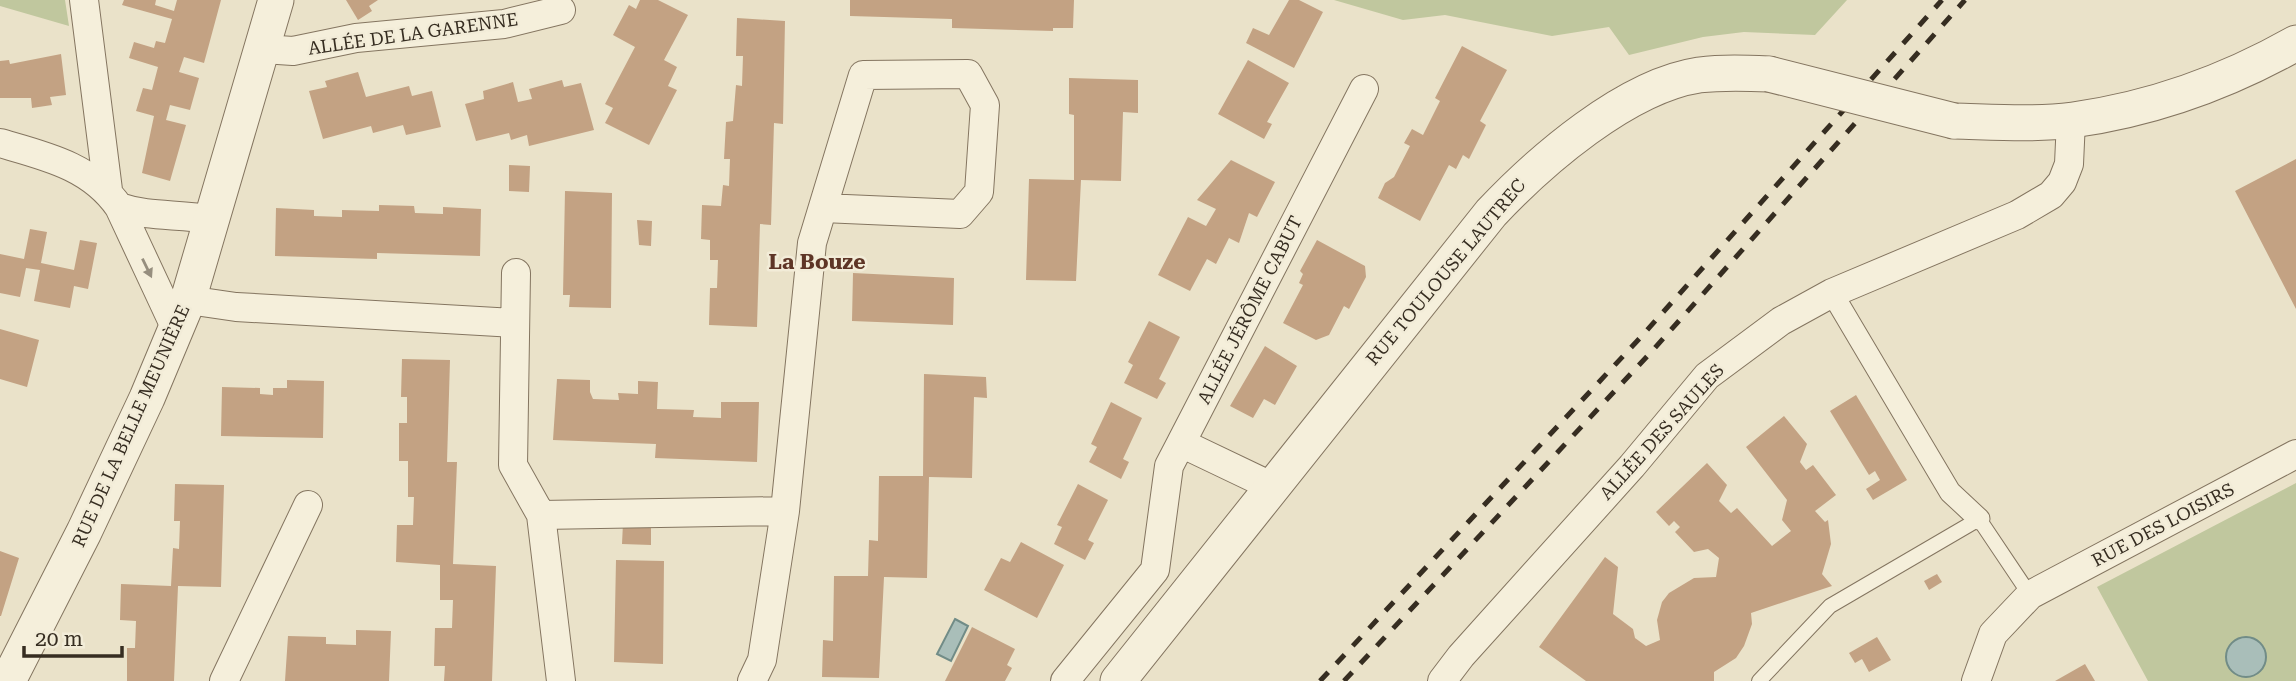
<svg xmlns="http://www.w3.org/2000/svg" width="2296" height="681" font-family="'Roboto Serif',serif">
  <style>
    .green { fill: #c0c79e }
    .water { fill: #a9beb9; stroke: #718c87; stroke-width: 2 }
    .building { fill: #c3a283 }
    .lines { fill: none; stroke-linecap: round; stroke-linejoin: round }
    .service-casing { stroke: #847560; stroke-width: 16 }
    .pedestrian-casing { stroke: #847560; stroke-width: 23 }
    .minor-casing { stroke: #847560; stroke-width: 30 }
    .tertiary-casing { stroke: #847560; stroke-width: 37 }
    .service { stroke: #f5efdb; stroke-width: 14 }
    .pedestrian { stroke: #f5efdb; stroke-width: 21 }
    .minor { stroke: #f5efdb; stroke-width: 28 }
    .tertiary { stroke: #f5efdb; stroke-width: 35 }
    .rail { stroke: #362d21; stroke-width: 5; stroke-dasharray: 12 12; stroke-linecap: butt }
    .tertiary-bridge-casing { stroke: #847560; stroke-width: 37; stroke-linecap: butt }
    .tertiary-bridge { stroke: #f5efdb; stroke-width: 35 }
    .oneway { fill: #968e7e }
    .labels { text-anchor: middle; stroke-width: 5; stroke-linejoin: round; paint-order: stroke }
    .street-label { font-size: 18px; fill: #362d21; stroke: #f2ecd8 }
    .quarter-label { font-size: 21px; font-weight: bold; fill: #5e3526; stroke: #f2ecd8 }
  </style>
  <rect width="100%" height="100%" fill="#eae2c9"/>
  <path class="green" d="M0,0H65L69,26L0,6Z
    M1334,0H1847L1815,35L1744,32L1703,37L1629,55L1609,27L1552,36L1445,15L1403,20Z
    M2296,483V681H2148L2097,587Z"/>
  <path class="water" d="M955,619L968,626L951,661L937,654Z
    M2226 657a20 20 0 1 1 40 0a20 20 0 1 1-40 0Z"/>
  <path class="building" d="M124,0H156L155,5L174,11L177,0H221L204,63L184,57L179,72L199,78L190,110L170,105L166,120L186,125L170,181L142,173L154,116L136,111L143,88L152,90L158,67L129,58L134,42L154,48L156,41L165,43L172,19L122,5Z
    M346,0H378L369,6L372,11L358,20Z
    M640,0H658L688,15L664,60L677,67L668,86L677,90L649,145L605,123L613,108L605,104L635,47L613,35L629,5L636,9Z
    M850,0H1074L1073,28H1053V31L952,28V19L850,16Z
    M1289,0H1299L1323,12L1294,68L1246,43L1253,28L1269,35Z
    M737,18L785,21L783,124L774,123L771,225L760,224L757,327L709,325L710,288H717L718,260H710V240L701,239L702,205L721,206L723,185L729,186L730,159H724L726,122L733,121L736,85L742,86L743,56H736Z
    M1462,46L1507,70L1480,121L1486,125L1469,159L1463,155L1456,169L1449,165L1420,221L1378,198L1385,183L1394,177L1410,146L1404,143L1412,129L1423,135L1440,101L1435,98Z
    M61,54L66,95L50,97L52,105L32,108L31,98H0V61L9,60L10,64Z
    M1248,60L1289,83L1267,122L1272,124L1264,139L1218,114Z
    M358,72L366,97L409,86L412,96L432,91L441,127L406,135L403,125L373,133L371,126L323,139L309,91L327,87L325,81Z
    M1069,78L1138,80V113L1123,112L1121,181L1081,180L1076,281L1026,280L1029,179L1074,180V115L1069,114Z
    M562,80L564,87L581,83L594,130L529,146L527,135L511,140L509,133L476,141L465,104L484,99L483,91L513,82L518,102L532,99L529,89Z
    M2296,159V309L2235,191Z
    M1231,160L1275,182L1257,217L1249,213L1239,243L1229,238L1216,264L1207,259L1190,291L1158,275L1188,217L1206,226L1216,209L1197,200Z
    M509,165L530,166L529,192L509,191Z
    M565,191L612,193L611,308L569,307L570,295H563Z
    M379,205L414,206L415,213L443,214V207L481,209L480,256L377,253V259L275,256L276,208L314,210V216L342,217V210L379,211Z
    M637,220L652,221L651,246L639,245Z
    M30,229L47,232L41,263L74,270L80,240L97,243L88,289L74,286L70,308L34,301L40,270L26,268L20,297L0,293V254L24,259Z
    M1317,240L1365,266L1366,277L1349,309L1344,306L1329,335L1316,340L1283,323L1303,285L1299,283L1303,274L1300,271Z
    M853,273L954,278L953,325L852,321Z
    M1149,321L1180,337L1159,379L1166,383L1157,399L1124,383L1133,365L1128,362Z
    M0,329L39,340L27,387L0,379Z
    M1265,346L1297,366L1275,405L1264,399L1253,418L1230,406Z
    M402,359L450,360L447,462H457L453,564L496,566L492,681H444L445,666H434L435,628H452L453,600H440V565L396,562L397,525H413L414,497H408V461H399V423H407V397H401Z
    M924,374L986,377L987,398L974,397L972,478L929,477L927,578L884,577L879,678L822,677L823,640L833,641L834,576H868L869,540L878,541L879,476H923Z
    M557,379L590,380V392L593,399L619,400L618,393L638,394V381L658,382L657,409L694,410L693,417L721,418V402H759L757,462L655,458L656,444L553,440Z
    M287,380L324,381L323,438L221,436L222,387L260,388V394L273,395V388H287Z
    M1856,395L1907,480L1873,500L1866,489L1880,480L1875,471L1869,475L1830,411Z
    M1111,402L1142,418L1123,459L1129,462L1121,479L1089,462L1097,447L1091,444Z
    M1784,416L1807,444L1800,462L1806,470L1813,465L1836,495L1815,511L1825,522L1828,520L1831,544L1822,574L1832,586L1751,613L1752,624L1744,646L1736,658L1714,672V681H1586L1539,647L1605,557L1618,567L1613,614L1633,629L1635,638L1646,646L1660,640L1657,620L1662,602L1669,593L1694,578L1716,577L1719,558L1708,549L1694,552L1675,532L1680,527L1674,521L1669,526L1656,512L1707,463L1727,485L1719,501L1731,513L1737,508L1772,546L1791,531L1782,520L1787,500L1746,447Z
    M175,484L224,485L221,587L178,586L174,681H127V648H135L136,621L120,620L121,584L171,586L173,548L179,549L180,521H174Z
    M1078,484L1108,500L1088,540L1094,543L1085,560L1054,544L1062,527L1057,525Z
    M623,523L651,525V545L622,544Z
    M1021,542L1064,565L1037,618L984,590L1001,558L1010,562Z
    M0,551L19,558L1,616H0Z
    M616,560L664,561L663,664L614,662Z
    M1937,574L1942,582L1929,590L1924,581Z
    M972,627L1015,649L1007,665L1012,668L1005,681H945Z
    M356,630L391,631L389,681H285L288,636L326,637V644L356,645Z
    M1877,637L1891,660L1869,672L1862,659L1855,663L1849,653Z
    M2085,664L2095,681H2055Z"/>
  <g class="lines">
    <defs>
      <path id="service" d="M1759,681L1830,606L1979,519L2030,595"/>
      <path id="pedestrian" d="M1832,293L1950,492L1979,519"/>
      <path id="minor" d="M84,0L108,190
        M263,49L293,51L356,38L504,24L561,10
        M0,143C45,156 91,166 119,207L176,329
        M119,207C151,218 180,213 212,220
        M516,273L513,465L541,515L561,681
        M188,300L236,307L515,323
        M1271,486L1181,443L1364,89
        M541,515L785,511L812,243L863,75L968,74L985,105L979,192L960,214L823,208
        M224,681L308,505
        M752,681L762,660L785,511
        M1065,681L1155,570L1169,466L1181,443
        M1442,681L1461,656L1632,466L1707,376L1781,321L1832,293L2017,215L2051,195L2062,182L2069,164L2071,120
        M1976,681L1993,634L2030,595L2296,454"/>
      <path id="tertiary" d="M1954,121C1993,122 2034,125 2073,120C2152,109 2227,82 2296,43
        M8,681L84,532L147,398L188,300L276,0
        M1118,681L1491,213C1540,161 1626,86 1699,75C1723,72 1746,73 1769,74"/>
    </defs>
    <use href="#service" class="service-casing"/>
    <use href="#pedestrian" class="pedestrian-casing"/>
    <use href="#minor" class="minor-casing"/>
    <use href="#tertiary" class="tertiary-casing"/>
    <use href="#service" class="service"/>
    <use href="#pedestrian" class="pedestrian"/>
    <use href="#minor" class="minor"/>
    <use href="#tertiary" class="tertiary"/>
    <path class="rail" d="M1320,681L1640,338L1942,0
      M1344,681L1653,350L1965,0"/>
    <defs>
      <path id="tertiary-bridge" d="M1769,74L1954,121"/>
    </defs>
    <use href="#tertiary-bridge" class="tertiary-bridge-casing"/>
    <use href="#tertiary-bridge" class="tertiary-bridge"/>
  </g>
  <defs><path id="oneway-solid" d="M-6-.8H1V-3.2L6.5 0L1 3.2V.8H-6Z" transform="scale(1.75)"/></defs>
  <use class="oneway" href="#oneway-solid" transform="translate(147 268) rotate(64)"/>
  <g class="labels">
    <g class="street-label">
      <text transform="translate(413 34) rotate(-8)" y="6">ALLÉE DE LA GARENNE</text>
      <text transform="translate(1446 272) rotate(-50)" y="6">RUE TOULOUSE LAUTREC</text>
      <text transform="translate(1250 310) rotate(-63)" y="6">ALLÉE JÉRÔME CABUT</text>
      <text transform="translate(131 426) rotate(-66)" y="6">RUE DE LA BELLE MEUNIÈRE</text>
      <text transform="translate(1662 432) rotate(-48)" y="6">ALLÉE DES SAULES</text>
      <text transform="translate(2163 525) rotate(-28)" y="6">RUE DES LOISIRS</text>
    </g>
    <g class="quarter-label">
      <text x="817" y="269">La Bouze</text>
    </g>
  </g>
  <path d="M24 646v10h98v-10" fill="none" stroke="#362d21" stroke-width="3.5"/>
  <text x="35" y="646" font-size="21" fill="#362d21" stroke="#f2ecd8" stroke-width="5" paint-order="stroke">20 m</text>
</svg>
